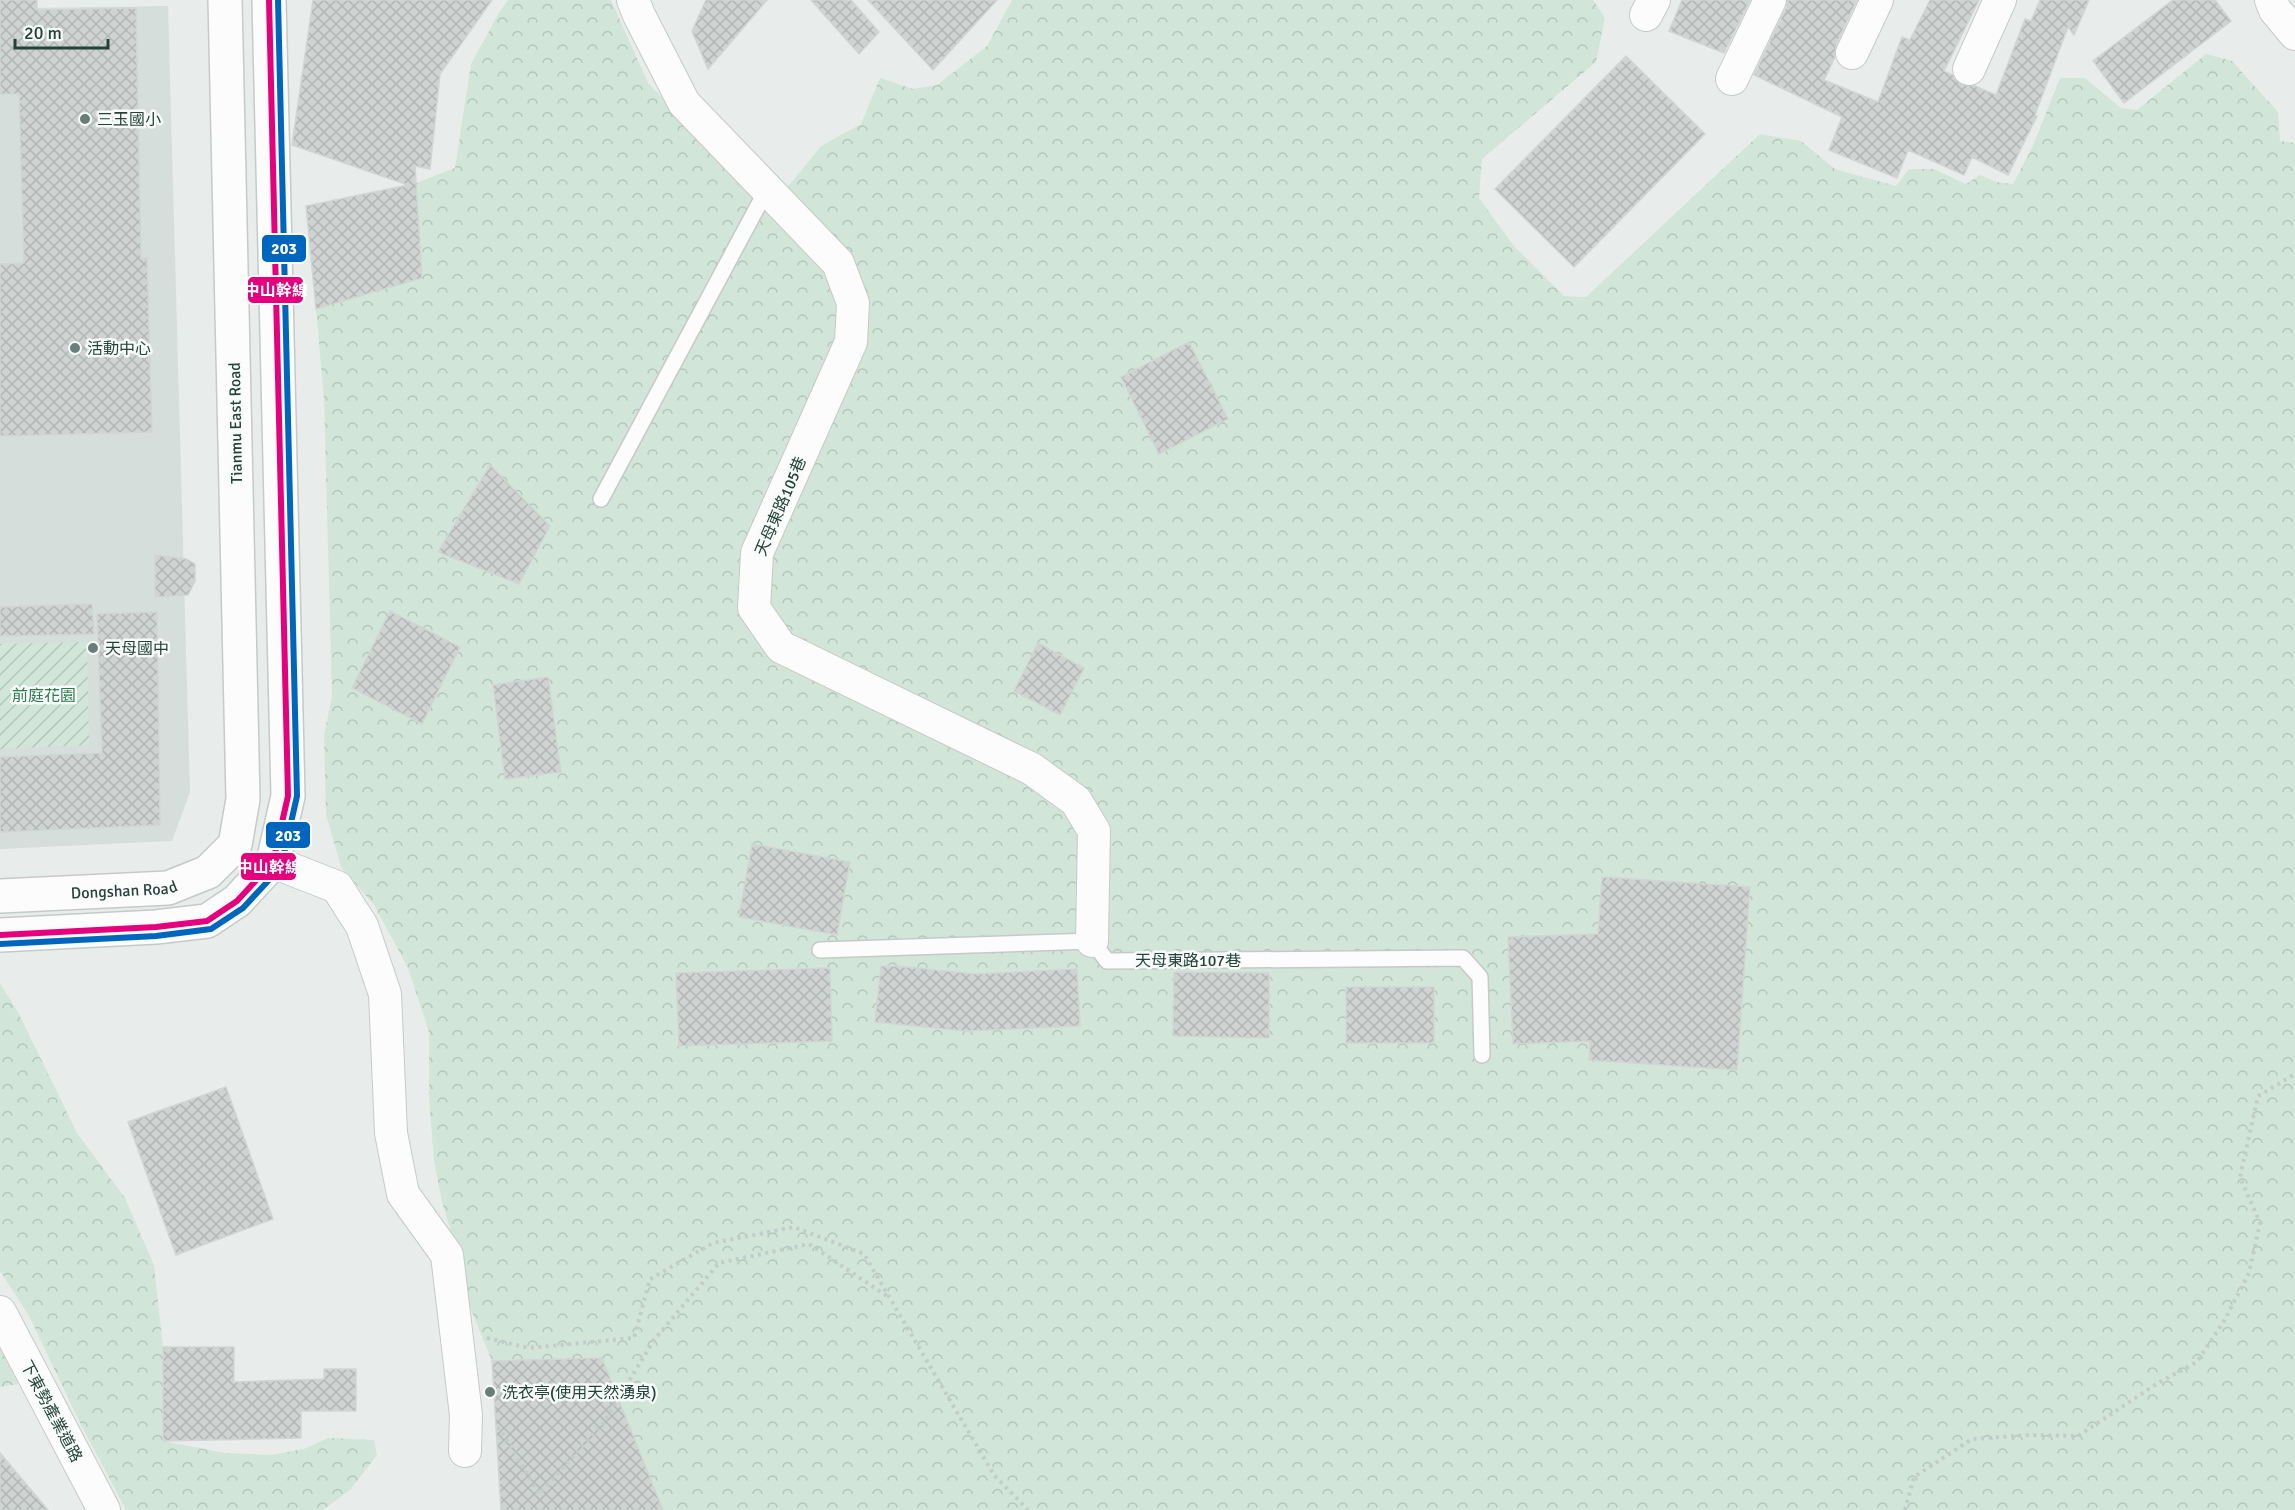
<svg xmlns="http://www.w3.org/2000/svg" width="2295" height="1510" font-family="Signika,'Noto Sans TC',sans-serif">
  <style>
    .built { fill: #d6dedb }
    .forest { fill: url(#forest-crowns) }
    .garden { fill: url(#garden-furrows) }
    .building { fill: url(#building-cross-hatch); stroke: #d1d6d4; stroke-width: 1.5 }
    .lines { fill: none; stroke-linecap: round; stroke-linejoin: round }
    .service-casing { stroke: #c5cac8; stroke-width: 18 }
    .minor-casing { stroke: #c5cac8; stroke-width: 34 }
    .tertiary-casing { stroke: #c5cac8; stroke-width: 36 }
    .path { stroke: #c3ccca; stroke-width: 4; stroke-dasharray: 3 4.5; stroke-linecap: butt }
    .service { stroke: #fcfcfc; stroke-width: 15 }
    .minor { stroke: #fcfcfc; stroke-width: 32 }
    .tertiary { stroke: #fcfcfc; stroke-width: 33 }
    .bus-1-casing { stroke: #f7fbf9; stroke-width: 10 }
    .bus-2-casing { stroke: #f7fbf9; stroke-width: 10 }
    .bus-1 { stroke: #e5007d; stroke-width: 6 }
    .bus-2 { stroke: #0065bd; stroke-width: 6 }
    .poi-dot { fill: #697e78; stroke: #f7fbf9; stroke-width: 2 }
    .labels { text-anchor: middle; stroke-width: 5; stroke-linejoin: round; paint-order: stroke }
    .poi-label { font-size: 16px; fill: #24423a; stroke: #f7fbf9; text-anchor: start }
    .street-label { font-size: 16px; fill: #24423a; stroke: #f7fbf9 }
    .park-label { font-size: 16px; fill: #2d7a4b; stroke: #f7fbf9 }
    .line-badge { stroke: #f7fbf9; stroke-width: 2 }
    .badge-label { font-size: 16px; text-anchor: middle; font-weight: bold; fill: #fff }
  </style>
  <defs>
    <pattern id="forest-crowns" width="20" height="18" patternUnits="userSpaceOnUse" patternTransform="scale(1.5)"><rect width="20" height="18" fill="#d1e6d8"/><path d="M2 6a3 3 0 1 1 6 0M12 15a3 3 0 1 1 6 0" fill="none" stroke="#b3c6ba"/></pattern>
    <pattern id="garden-furrows" width="10" height="10" patternUnits="userSpaceOnUse" patternTransform="scale(1.5)"><rect width="10" height="10" fill="#d1e6d8"/><path d="M-1 1l2-2M0 10L10 0M9 11l2-2" fill="none" stroke="#b3c6ba"/></pattern>
    <pattern id="building-cross-hatch" width="8" height="8" patternUnits="userSpaceOnUse" patternTransform="scale(1.5)"><rect width="8" height="8" fill="#cfd4d2"/><path d="M0 0l8 8M0 8l8-8" fill="none" stroke="#b2b7b5"/></pattern>
  </defs>
  <rect width="100%" height="100%" fill="#e8edeb"/>
  <path class="built" d="M0,0L27,8L168,6L190,792L172,841L0,849Z"/>
  <path class="forest" d="M508,0H611L648,83L769,205L791,183L821,146L861,124L880,78L913,89L937,85L987,46L1012,0H1593L1605,18L1596,62L1482,159L1479,198L1514,246L1564,296L1586,297L1760,134L1801,141L1835,169L1896,186L1909,169H1934L1966,184L1980,175L1997,182L2013,184L2032,148L2060,78H2085L2121,108L2137,110L2206,54L2232,61L2278,112L2280,141L2295,143V1510H663L602,1358L492,1361L467,1300L459,1258L442,1202L434,1161L429,1097V1032L408,968L374,905L341,867L326,814L324,735L332,697L324,399L316,309L421,278L416,183L455,168L471,64L500,11Z
    M0,983L19,1014L77,1133L125,1198L154,1265L163,1347V1441L225,1453L271,1455L304,1449L328,1438L374,1440L377,1455L351,1489L323,1510H126L78,1419L29,1316L0,1271Z
    M0,1344L2,1348L18,1384L0,1387Z"/>
  <path class="garden" d="M87,642L89,745L0,749V644Z"/>
  <path class="building" d="M0,0H37V10L136,8L141,259L147,258L152,432L0,436V264L24,263L19,94H0Z
    M313,0H492L440,74L430,169L415,166L422,278L316,309L306,206L408,185L292,145Z
    M706,0H767L708,69L692,31Z
    M811,0H851L879,32L859,54Z
    M868,0H997L933,70Z
    M1682,0H1750L1724,53L1669,31Z
    M1788,0H1857L1836,45L1835,57L1824,80L1878,102L1902,37L1910,40L1930,0H1979L1944,71L1953,75L1961,85L1975,86L1996,95L2025,19L2031,21L2040,0H2089L2074,35L2068,27L2035,115L2037,116L2008,175L1972,157L1964,175L1908,150L1897,178L1829,150L1842,117L1754,75L1786,8Z
    M2173,0H2215L2231,21L2124,103L2093,61Z
    M1626,56L1705,134L1574,267L1495,189Z
    M1189,342L1228,419L1159,454L1121,377Z
    M490,465L550,526L519,584L438,552Z
    M155,555L186,559L195,564V581L188,595L155,597Z
    M92,604L94,634L0,636V607Z
    M390,611L460,647L422,724L352,688Z
    M157,612L160,825L0,832V757L102,753L97,614Z
    M1038,643L1084,668L1060,715L1014,691Z
    M548,677L561,772L505,779L493,685Z
    M752,844L850,862L837,935L739,917Z
    M1602,877L1750,887L1737,1070L1589,1060L1590,1041L1513,1044L1508,937L1598,934Z
    M881,966H896L975,974L1077,969L1080,1026L965,1031L875,1022Z
    M830,968L832,1041L679,1046L676,973Z
    M1174,972L1269,973V1038L1173,1036Z
    M1346,987H1434V1043H1346Z
    M226,1087L273,1219L176,1255L128,1122Z
    M163,1347H234V1382L324,1379V1369H356V1411H301V1438L163,1441Z
    M602,1358L663,1510H501L492,1361Z
    M0,1453L48,1510H0Z"/>
  <g class="lines">
    <defs>
      <path id="service" d="M601,499L767,189
        M820,950L1092,941L1107,961L1463,958L1480,977L1482,1055"/>
      <path id="minor" d="M633,0L639,15L684,103L838,263L853,303L851,342L757,553L754,608L781,647L1032,769L1076,801L1094,831L1092,941
        M2271,0L2275,10L2295,34
        M1646,15L1654,0
        M1852,53L1877,0
        M1969,69L2000,0
        M1732,79L1770,0
        M273,862L337,887L362,926L385,994L391,1133L403,1194L447,1255L466,1415L465,1451
        M0,1312L104,1510"/>
      <g id="tertiary">
        <path id="s1" d="M0,896L168,888L208,872L235,845L243,799L225,0"/>
        <path d="M0,935L156,927L207,921L237,901L273,862L288,796L269,0"/>
      </g>
    </defs>
    <use href="#service" class="service-casing"/>
    <use href="#minor" class="minor-casing"/>
    <use href="#tertiary" class="tertiary-casing"/>
    <path class="path" d="M487,1338L529,1348L634,1338L650,1279L713,1243L794,1227L864,1254L994,1475L1028,1510
      M497,1428L500,1429L539,1494L604,1422L654,1340L719,1263L809,1244L890,1298
      M1905,1510L1914,1477L1972,1439L2030,1435L2078,1436L2158,1383L2197,1362L2224,1321L2249,1273L2260,1223L2240,1177L2258,1096L2295,1074"/>
    <use href="#service" class="service"/>
    <use href="#minor" class="minor"/>
    <use href="#tertiary" class="tertiary"/>
    <defs>
      <path id="bus-1" d="M0,935L156,927L207,921L237,901L273,862L288,796L269,0"/>
      <path id="bus-2" d="M0,944L156,936L211,929L243,908L281,867L297,796L278,0"/>
    </defs>
    <use href="#bus-1" class="bus-1-casing"/>
    <use href="#bus-2" class="bus-2-casing"/>
    <use href="#bus-1" class="bus-1"/>
    <use href="#bus-2" class="bus-2"/>
  </g>
  <g class="poi-dot">
    <circle cx="85" cy="119" r="6"/>
    <circle cx="75" cy="348" r="6"/>
    <circle cx="93" cy="648" r="6"/>
    <circle cx="490" cy="1392" r="6"/>
  </g>
  <g class="labels">
    <g class="poi-label">
      <text x="97" y="125">三玉國小</text>
      <text x="87" y="354">活動中心</text>
      <text x="105" y="654">天母國中</text>
      <text x="502" y="1398">洗衣亭(使用天然湧泉)</text>
    </g>
    <g class="street-label">
      <text transform="translate(235 423) rotate(-91)" y="6">Tianmu East Road</text>
      <text transform="translate(780 506) rotate(-67)" y="6">天母東路105巷</text>
      <text dy="6" stroke="none"><textPath href="#s1" startOffset="124">Dongshan Road</textPath></text>
      <text x="1188" y="966">天母東路107巷</text>
      <text transform="translate(52 1411) rotate(62)" y="6">下東勢產業道路</text>
    </g>
    <g class="park-label">
      <text x="44" y="701">前庭花園</text>
    </g>
  </g>
  <g class="line-badge">
    <rect x="261" y="234" width="46" height="29" rx="6" fill="#0065bd"/>
    <rect x="247" y="276" width="57" height="28" rx="6" fill="#e5007d"/>
    <rect x="265" y="821" width="46" height="28" rx="6" fill="#0065bd"/>
    <rect x="240" y="852" width="57" height="29" rx="6" fill="#e5007d"/>
  </g>
  <g class="badge-label">
    <text x="284" y="254">203</text>
    <text x="276" y="296">中山幹線</text>
    <text x="288" y="841">203</text>
    <text x="269" y="873">中山幹線</text>
  </g>
  <path d="M15 39v9h93v-9" fill="none" stroke="#24423a" stroke-width="3"/>
  <text x="24" y="39" font-size="18" fill="#24423a" stroke="#f7fbf9" stroke-width="4.5" paint-order="stroke">20 m</text>
</svg>
